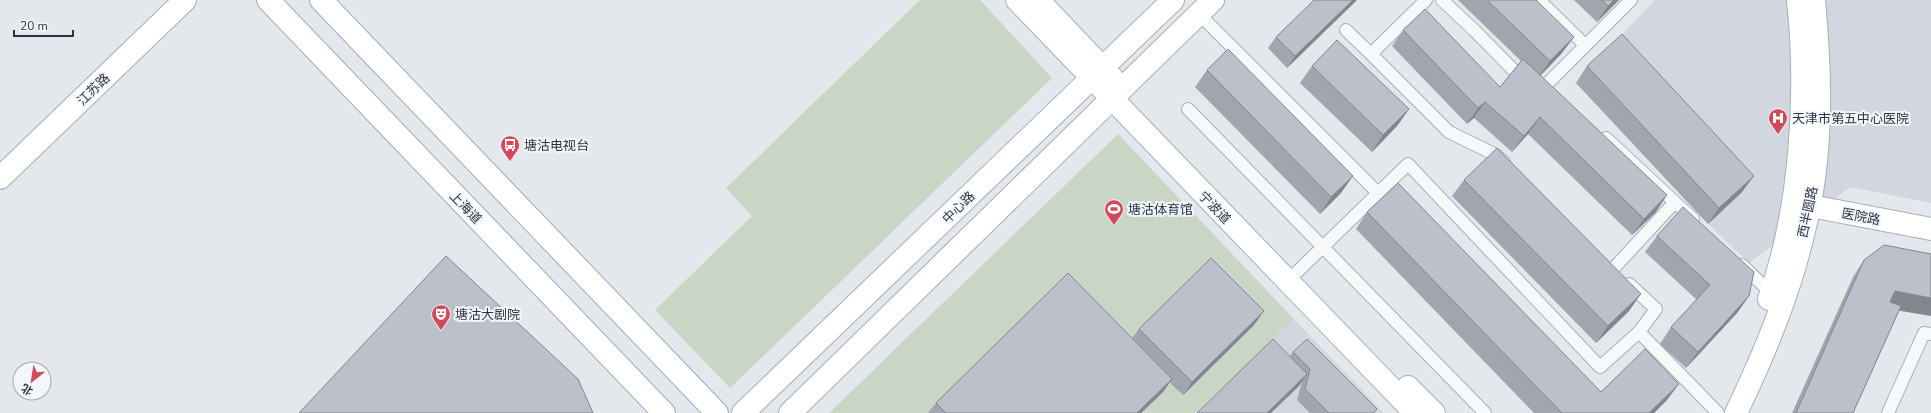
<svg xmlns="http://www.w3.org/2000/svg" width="1931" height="413" font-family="'Nunito Sans','Noto Sans SC',sans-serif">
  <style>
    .built { fill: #d2d6de }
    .green { fill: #c9d6c5 }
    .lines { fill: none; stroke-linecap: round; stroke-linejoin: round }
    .lane-casing { stroke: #a9aeb7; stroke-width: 14 }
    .secondary-casing { stroke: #a9aeb7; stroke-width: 24 }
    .primary-casing { stroke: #a3abb8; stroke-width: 24 }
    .lane { stroke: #f7f8fa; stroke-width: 12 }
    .secondary { stroke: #fff; stroke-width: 22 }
    .primary { stroke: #fff; stroke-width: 22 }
    .wall { fill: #a1a5ae }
    .shaded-wall { fill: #83868d }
    .building { fill: #bbc0ca; stroke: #83868d }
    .labels { text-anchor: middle; stroke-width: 4; stroke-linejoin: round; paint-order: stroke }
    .street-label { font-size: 13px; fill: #2b3445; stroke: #f4f6f9 }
    .poi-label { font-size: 13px; fill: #2b3445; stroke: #f4f6f9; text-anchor: start }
  </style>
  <rect width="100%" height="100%" fill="#e4e7ec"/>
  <path class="built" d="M1655,0H1931V203L1850,187L1749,263L1708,224L1576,83Z
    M1294,319L1384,413H1195Z"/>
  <path class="green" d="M920,0H980L1052,78L730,388L655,310L752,216L726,188Z
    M1118,134L1294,319L1195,413H829Z"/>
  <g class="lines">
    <defs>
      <path id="lane" d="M1442,0L1474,30L1537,94L1631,0
        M1539,0L1585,45
        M1199,14L1378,193
        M1346,30L1371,54L1426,0
        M1371,54L1449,132L1496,155L1504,162
        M1188,109L1485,413
        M1606,138L1693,219
        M1742,265L1771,293
        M1613,269L1675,202
        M1297,272L1408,164L1600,367L1639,332
        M1629,284L1656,309L1639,332L1718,413
        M1888,413L1924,333L1931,334"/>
      <path id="secondary" d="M1017,0L1415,413
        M1038,0L1113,79
        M0,178L185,0
        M1795,203L1931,229
        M1769,299C1801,209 1808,95 1798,0
        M1408,387L1434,413
        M743,413L1173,0
        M790,413L1213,0
        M1736,413C1778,326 1813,234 1818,136C1821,91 1818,45 1814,0"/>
      <path id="primary" d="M268,0L664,413
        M321,0L717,413
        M792,413L794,409"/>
    </defs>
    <use href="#lane" class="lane-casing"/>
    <use href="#secondary" class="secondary-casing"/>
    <use href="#primary" class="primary-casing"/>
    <use href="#lane" class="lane"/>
    <use href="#secondary" class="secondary"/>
    <use href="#primary" class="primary"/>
  </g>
  <path class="wall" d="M1357,0L1287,68L1268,48L1276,37Z
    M1458,0H1536L1562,53L1540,76L1656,212L1632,235L1528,134L1512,152L1474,118L1467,124L1392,46L1403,30L1500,87L1521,61Z
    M1574,0H1619L1597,22Z
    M1312,66L1409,109L1397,126L1372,152L1300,83Z
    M1587,66L1742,192L1708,224L1576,83Z
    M1207,70L1341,193L1320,214L1195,87Z
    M1464,180L1629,311L1596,343L1452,196Z
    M1367,212L1601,392L1667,400L1654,413H1534L1356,229Z
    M1657,236L1749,296L1737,313L1686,368L1660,344L1671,327L1697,300L1645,252Z
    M1864,260L1899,311L1853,413H1792L1853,277Z
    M1254,325L1183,395L1169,382L1163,392L1141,413H928L936,403L1132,338L1139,329Z
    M1293,352L1377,409L1374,413H1310L1297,400L1302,381L1298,387L1290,356Z"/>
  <path class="shaded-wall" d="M1353,0H1357L1287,68L1295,56Z
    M1614,0H1619L1597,22L1608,6Z
    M1574,37L1562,53L1538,78L1550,61Z
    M1485,102L1474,118L1467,124L1478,108Z
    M1409,109L1397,126L1372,152L1383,135Z
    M1540,117L1528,134L1512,152L1524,136Z
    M1353,176L1341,193L1320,214L1331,197Z
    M1754,176L1742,192L1708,224L1719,208Z
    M1667,195L1656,212L1632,235L1644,219Z
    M1895,291L1931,298V316L1883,308Z
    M1641,294L1629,311L1596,343L1608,326Z
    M1749,296L1737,313L1686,368L1698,352Z
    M1264,311L1254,325L1183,395L1192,382Z
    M1307,374L1298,387L1271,413H1267Z
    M1172,379L1163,392L1141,413H1137Z
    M1679,384L1667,400L1654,413H1649Z"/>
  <path class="building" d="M1314,0H1353L1295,56L1276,37Z
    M1487,0H1536L1574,37L1550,61Z
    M1602,0H1614L1608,6Z
    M1425,9L1500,87L1523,59L1667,195L1644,219L1540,117L1524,136L1485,102L1478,108L1403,30Z
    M1622,34L1754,176L1719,208L1587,66Z
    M1337,40L1409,109L1383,135L1312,66Z
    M1228,49L1353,176L1331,197L1207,70Z
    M1497,148L1641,294L1608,326L1464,180Z
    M1398,183L1601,392L1645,349L1679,384L1649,413H1562L1367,212Z
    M1683,207L1754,272L1749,296L1698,352L1671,327L1710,285L1657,236Z
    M1884,245L1931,254V298L1895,291L1890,302L1901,306L1853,413H1796L1864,260Z
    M446,256L578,379L593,413H299Z
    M1211,258L1264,311L1192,382L1139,329Z
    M1068,273L1172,379L1137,413H946L936,403Z
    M1273,339L1307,374L1267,413H1197Z
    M1307,339L1377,409L1373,413H1329L1305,389L1310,369L1293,352Z"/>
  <defs>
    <symbol id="hospital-pin" viewBox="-11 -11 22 30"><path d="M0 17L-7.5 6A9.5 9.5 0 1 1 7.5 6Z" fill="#d1495b" stroke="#f4f6f9"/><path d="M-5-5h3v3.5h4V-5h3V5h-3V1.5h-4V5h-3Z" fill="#fff"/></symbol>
    <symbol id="bus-pin" viewBox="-11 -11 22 30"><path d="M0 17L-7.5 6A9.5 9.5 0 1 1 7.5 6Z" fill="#d1495b" stroke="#f4f6f9"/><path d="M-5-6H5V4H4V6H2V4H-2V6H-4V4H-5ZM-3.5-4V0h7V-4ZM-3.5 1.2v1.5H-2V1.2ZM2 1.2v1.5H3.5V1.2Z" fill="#fff"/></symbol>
    <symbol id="stadium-pin" viewBox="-11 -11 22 30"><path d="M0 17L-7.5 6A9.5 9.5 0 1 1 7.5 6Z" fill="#d1495b" stroke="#f4f6f9"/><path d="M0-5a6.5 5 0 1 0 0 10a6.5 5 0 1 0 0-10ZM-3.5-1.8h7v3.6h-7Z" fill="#fff"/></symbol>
    <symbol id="theatre-pin" viewBox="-11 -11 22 30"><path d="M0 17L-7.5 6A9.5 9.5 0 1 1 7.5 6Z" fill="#d1495b" stroke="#f4f6f9"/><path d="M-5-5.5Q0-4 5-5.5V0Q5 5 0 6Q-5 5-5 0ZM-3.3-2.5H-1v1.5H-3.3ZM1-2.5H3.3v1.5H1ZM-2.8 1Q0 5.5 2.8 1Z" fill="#fff"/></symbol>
  </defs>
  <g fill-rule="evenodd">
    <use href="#hospital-pin" x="1767" y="107" width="22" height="30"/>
    <use href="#bus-pin" x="499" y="134" width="22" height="30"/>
    <use href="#stadium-pin" x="1103" y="198" width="22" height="30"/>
    <use href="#theatre-pin" x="430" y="303" width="22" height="30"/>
  </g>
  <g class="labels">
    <g class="street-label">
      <text transform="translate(93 89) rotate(-44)" y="5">江苏路</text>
      <text transform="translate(466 207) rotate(46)" y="5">上海道</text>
      <text transform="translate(958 207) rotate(-44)" y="5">中心路</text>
      <text transform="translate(1215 207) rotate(46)" y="5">宁波道</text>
      <text transform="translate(1807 212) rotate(-78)" y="5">西半圆路</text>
      <text transform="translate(1861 216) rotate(11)" y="5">医院路</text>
    </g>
    <g class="poi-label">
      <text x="1792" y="123">天津市第五中心医院</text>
      <text x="524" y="150">塘沽电视台</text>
      <text x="1128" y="214">塘沽体育馆</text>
      <text x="455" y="319">塘沽大剧院</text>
    </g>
  </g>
  <g transform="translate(32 381) rotate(210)"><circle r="19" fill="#f4f6f9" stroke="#a4a8b1"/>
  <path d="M0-3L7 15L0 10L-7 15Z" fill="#d1495b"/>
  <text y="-6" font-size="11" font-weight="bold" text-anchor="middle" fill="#2b3445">北</text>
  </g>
  <path d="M14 30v6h59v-6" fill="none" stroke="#2b3445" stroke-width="2"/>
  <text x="20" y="30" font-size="12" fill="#2b3445" stroke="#f4f6f9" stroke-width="3" paint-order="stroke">20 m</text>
</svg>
